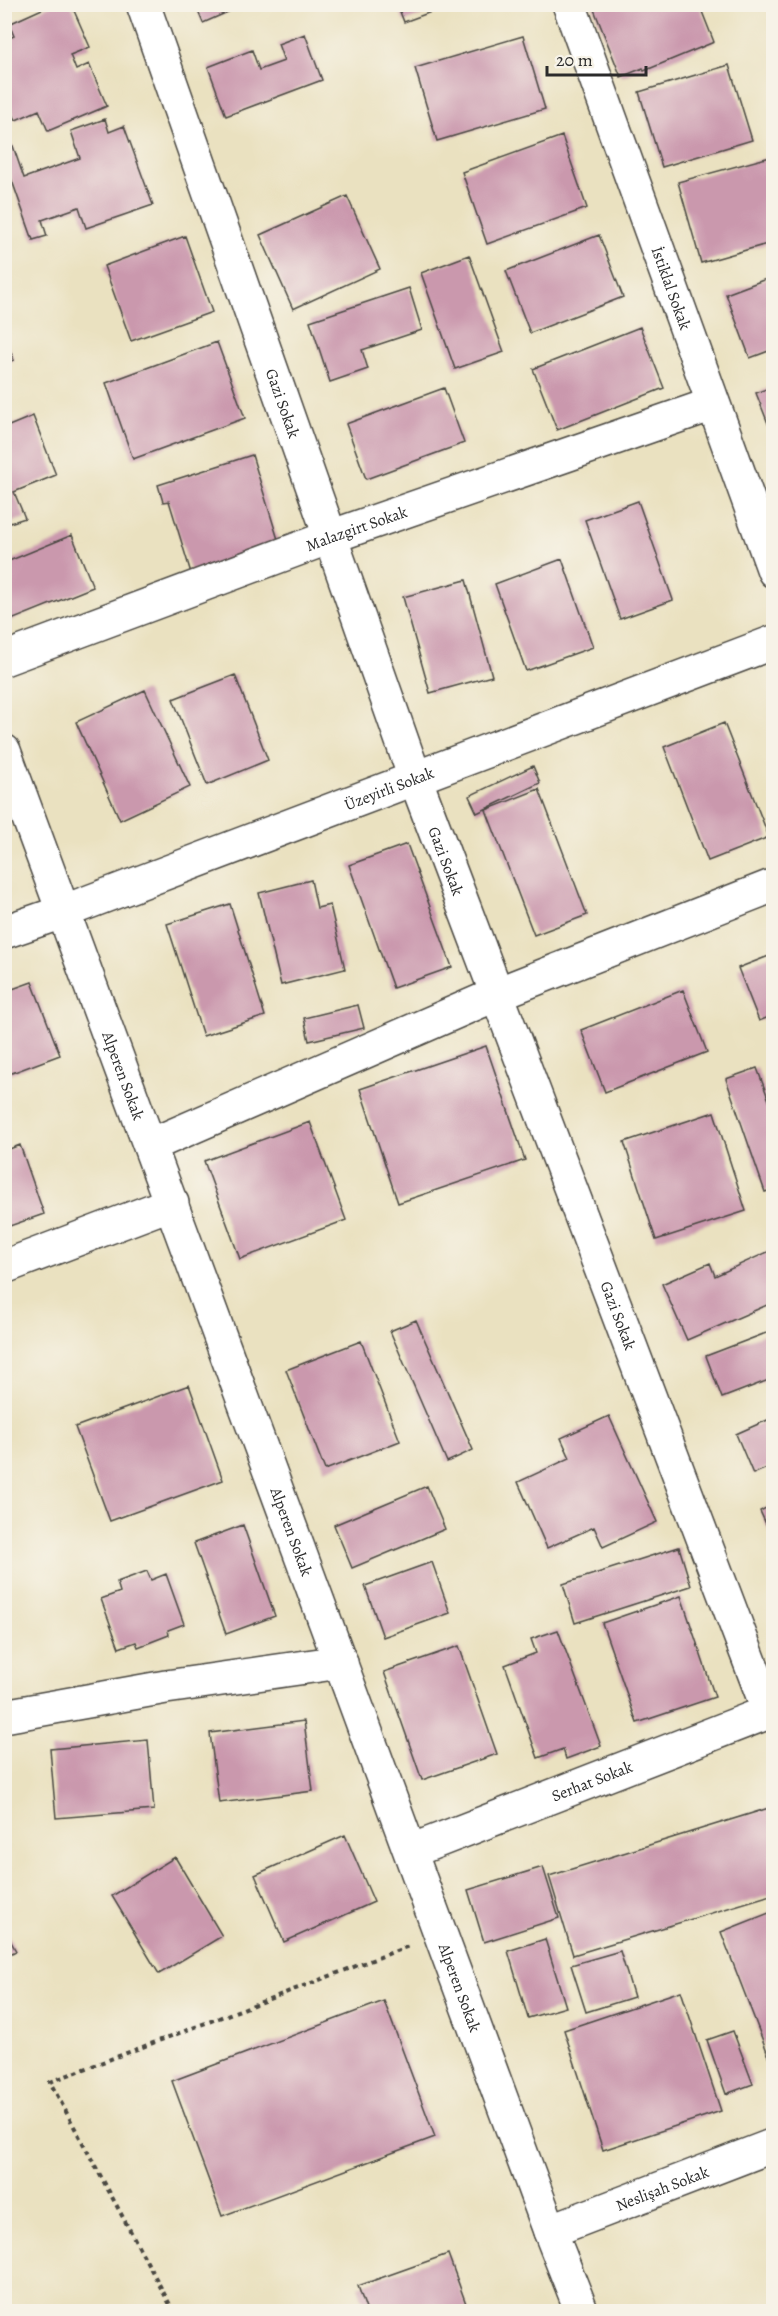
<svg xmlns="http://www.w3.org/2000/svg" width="778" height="2316" font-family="Alegreya,serif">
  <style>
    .building { fill: #ca98ad }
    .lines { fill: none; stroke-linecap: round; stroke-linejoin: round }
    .minor-casing { stroke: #484641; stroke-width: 36 }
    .path { stroke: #484641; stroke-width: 4; stroke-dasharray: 4.5 4.5; stroke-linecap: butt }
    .minor { stroke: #fff; stroke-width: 33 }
    .labels { text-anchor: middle; stroke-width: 4.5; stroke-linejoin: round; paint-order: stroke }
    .street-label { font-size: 16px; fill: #2b2b2b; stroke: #f7f3e8 }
  </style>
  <rect width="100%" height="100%" fill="#f7f3e8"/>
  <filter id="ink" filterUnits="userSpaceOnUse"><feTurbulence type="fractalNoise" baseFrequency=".0167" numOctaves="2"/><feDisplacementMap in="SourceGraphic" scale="12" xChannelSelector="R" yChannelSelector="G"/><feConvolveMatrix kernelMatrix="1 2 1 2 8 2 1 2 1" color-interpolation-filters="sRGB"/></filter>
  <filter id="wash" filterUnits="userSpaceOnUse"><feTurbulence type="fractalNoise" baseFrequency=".008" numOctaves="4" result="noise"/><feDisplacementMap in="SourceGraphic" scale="24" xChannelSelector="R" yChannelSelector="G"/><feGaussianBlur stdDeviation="1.35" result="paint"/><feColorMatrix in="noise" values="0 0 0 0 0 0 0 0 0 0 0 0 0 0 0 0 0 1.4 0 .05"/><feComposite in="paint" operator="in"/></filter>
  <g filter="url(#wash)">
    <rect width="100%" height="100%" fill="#eae1c0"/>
    <g id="blocks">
      <path class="building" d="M53,4H71L90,47L70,55L76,70L89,64L107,106L48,131L39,110L16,120L8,104L4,105V40L14,36L9,24Z
        M195,4H246L203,23Z
        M397,4H450V5L404,22Z
        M600,4H699L714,42L644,71L643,68L621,77L593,7Z
        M305,34L322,80L226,116L208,67L252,50L259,70L284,61L278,44Z
        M523,36L545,109L437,141L415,68Z
        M729,65L752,140L662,167L639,92Z
        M105,119L109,132L124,126L153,205L86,228L79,207L42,220L47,236L33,240L4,158V149L13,146L24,178L80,158L71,131Z
        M562,136L587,208L487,244L462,172Z
        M774,156V242L701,263L678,182Z
        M347,196L380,269L293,309L260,235Z
        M599,235L623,297L530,333L506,271Z
        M185,236L212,312L131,341L104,266Z
        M469,255L504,352L455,369L421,273Z
        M774,276V349L750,358L726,294Z
        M409,288L422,330L362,350L368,369L330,382L310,321Z
        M640,327L664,388L557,430L533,369Z
        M4,336L14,360L4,363Z
        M217,342L245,418L133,459L106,383Z
        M774,386V436H773L756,393Z
        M444,388L464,443L366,479L346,424Z
        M33,416L56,475L14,492L25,518L4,525V428Z
        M252,455L280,546L191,573L169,501L163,502L158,485Z
        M638,501L673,600L620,619L585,520Z
        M72,535L93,587L4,623V563Z
        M562,559L593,647L526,671L495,584Z
        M466,580L492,676L430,693L403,597Z
        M235,675L268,760L207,785L173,699Z
        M145,690L190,787L120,820L76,722Z
        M724,723L769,837L708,861L664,747Z
        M533,766L540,783L477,813L469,796Z
        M539,789L587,915L534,935L486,810Z
        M407,844L452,967L393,988L349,865Z
        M311,880L317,908L330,905L345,969L281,985L259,893Z
        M230,904L265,1016L203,1036L167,924Z
        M774,954V1015L759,1021L738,968Z
        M32,982L60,1055L4,1076V992Z
        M683,990L707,1052L605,1092L581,1030Z
        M358,1005L364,1028L309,1041L304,1018Z
        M486,1046L525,1160L398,1203L360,1089Z
        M757,1068L774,1114V1189L765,1192L726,1079Z
        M714,1112L746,1211L656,1240L624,1142Z
        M310,1122L346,1220L240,1259L204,1161Z
        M20,1145L44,1214L4,1228V1151Z
        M772,1250L774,1255V1302L687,1340L662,1284L710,1263L715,1276Z
        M416,1320L473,1450L447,1462L390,1331Z
        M774,1330V1378L722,1398L706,1356Z
        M361,1341L400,1441L325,1470L286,1370Z
        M189,1385L223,1480L110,1521L75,1427Z
        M774,1409V1465L753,1474L736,1434L772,1418L769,1411Z
        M609,1416L657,1522L603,1547L594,1527L547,1548L518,1482L570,1458L561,1438Z
        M427,1486L445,1529L352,1568L334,1525Z
        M774,1504V1541L760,1511Z
        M243,1525L275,1616L226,1634L194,1543Z
        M679,1547L691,1586L575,1623L563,1584Z
        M432,1562L450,1613L383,1637L365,1586Z
        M147,1571L151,1580L166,1574L184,1624L168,1630L169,1635L138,1647L136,1642L119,1648L101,1599L120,1592L117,1582Z
        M681,1596L715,1697L637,1723L602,1623Z
        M558,1630L601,1746L566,1759L563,1749L538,1758L505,1665L536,1653L531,1639Z
        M459,1646L497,1754L422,1780L384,1672Z
        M304,1721L313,1791L219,1803L210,1733Z
        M148,1740L154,1810L56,1818L50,1749Z
        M769,1808L774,1821V1894L573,1955L549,1876Z
        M345,1835L374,1902L284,1942L255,1875Z
        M175,1857L222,1936L159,1974L112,1896Z
        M543,1867L559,1918L484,1942L468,1890Z
        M774,1911V2067H773L721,1932Z
        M4,1929L16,1951L4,1957Z
        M545,1939L566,2007L528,2018L508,1951Z
        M620,1951L634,1997L586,2012L571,1965Z
        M681,1991L721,2111L603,2150L564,2030Z
        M384,2001L435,2137L222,2216L172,2081Z
        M733,2031L753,2084L726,2094L707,2040Z
        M448,2254L469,2312H367L358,2286Z"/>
    </g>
  </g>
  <g filter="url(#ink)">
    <use href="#blocks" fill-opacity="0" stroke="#484641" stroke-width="1.5"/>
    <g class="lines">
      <defs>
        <g id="minor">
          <path id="s1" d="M143,4L415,778L769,1712"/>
          <path id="s2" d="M569,4L774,571"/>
          <path id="s3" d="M4,659L330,537L713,404"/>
          <path id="s4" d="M4,751L550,2231L582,2312"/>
          <path id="s5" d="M4,932L65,911L774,642"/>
          <path d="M151,1145L497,994L774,885"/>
          <path d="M4,1267L172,1203"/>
          <path d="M4,1716L166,1687L341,1662"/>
          <path id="s6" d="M411,1851L774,1710"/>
          <path id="s7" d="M550,2231L774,2145"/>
        </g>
      </defs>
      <use href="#minor" class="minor-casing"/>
      <path class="path" d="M174,2312L50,2082L409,1946"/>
      <use href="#minor" class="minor"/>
    </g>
  </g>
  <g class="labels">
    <g class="street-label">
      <text dy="6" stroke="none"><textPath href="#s2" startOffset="302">İstiklal Sokak</textPath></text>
      <text dy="6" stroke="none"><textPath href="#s1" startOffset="423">Gazi Sokak</textPath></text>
      <text dy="6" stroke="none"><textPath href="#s3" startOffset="376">Malazgirt Sokak</textPath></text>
      <text dy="6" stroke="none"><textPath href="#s5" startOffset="411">Üzeyirli Sokak</textPath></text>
      <text dy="6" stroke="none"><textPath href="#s1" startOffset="909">Gazi Sokak</textPath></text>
      <text dy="6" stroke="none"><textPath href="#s4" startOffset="346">Alperen Sokak</textPath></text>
      <text dy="6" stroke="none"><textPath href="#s1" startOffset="1395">Gazi Sokak</textPath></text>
      <text dy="6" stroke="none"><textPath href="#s4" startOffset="832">Alperen Sokak</textPath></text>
      <text dy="6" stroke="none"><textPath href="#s6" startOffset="194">Serhat Sokak</textPath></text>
      <text dy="6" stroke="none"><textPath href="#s4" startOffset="1318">Alperen Sokak</textPath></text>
      <text dy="6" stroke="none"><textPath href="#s7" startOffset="120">Neslişah Sokak</textPath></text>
    </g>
  </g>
  <rect width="778" height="2316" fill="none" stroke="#f7f3e8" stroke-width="24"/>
  <path d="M547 66v9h99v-9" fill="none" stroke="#2b2b2b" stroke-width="3"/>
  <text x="556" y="66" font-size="18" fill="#2b2b2b" stroke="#f7f3e8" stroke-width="4.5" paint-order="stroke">20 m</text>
</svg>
